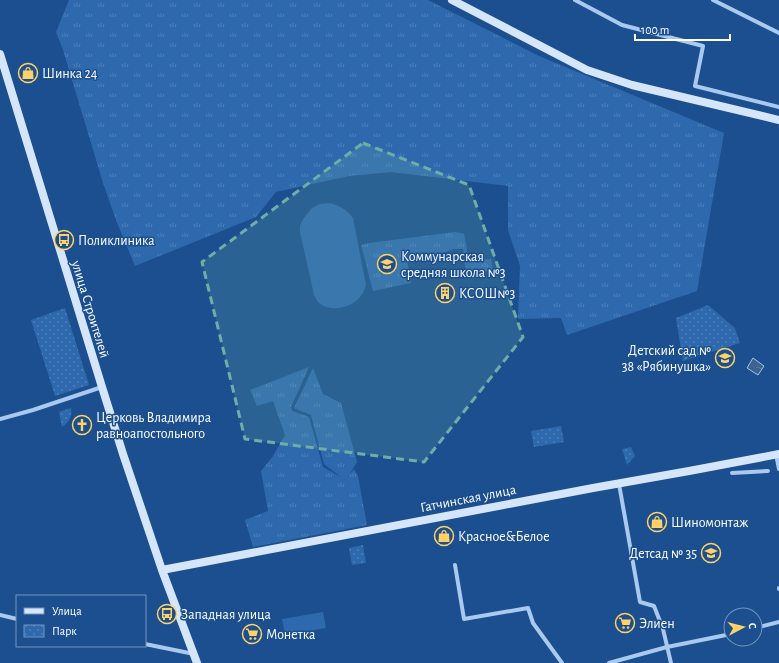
<svg xmlns="http://www.w3.org/2000/svg" width="779" height="663" font-family="'Alegreya Sans',sans-serif">
  <style>
    .grass { fill: url(#grass-tufts) }
    .park { fill: url(#park-dots) }
    .pitch { fill: #2e69ad }
    .water { fill: url(#water-ripples); stroke: #9cc4f0 }
    .lines { fill: none; stroke-linecap: round; stroke-linejoin: round }
    .street { stroke: #a9c9ee; stroke-width: 4 }
    .secondary { stroke: #d6e6fa; stroke-width: 8 }
    .marked { fill: #6fada8; fill-opacity: 0.2; stroke: #6fada8; stroke-width: 3; stroke-dasharray: 8 5; stroke-linejoin: round }
    .labels { text-anchor: middle; stroke-width: 3; stroke-linejoin: round; paint-order: stroke }
    .poi-label { font-size: 14px; fill: #fff; stroke: #1b4f8f; text-anchor: start }
    .street-label { font-size: 14px; fill: #fff; stroke: #1b4f8f }
  </style>
  <defs>
    <pattern id="grass-tufts" width="24" height="20" patternUnits="userSpaceOnUse"><rect width="24" height="20" fill="#2e69ad"/><path d="M3 7l-1-3M5 7V3M7 7l1-3M15 17l-1-3M17 17v-4M19 17l1-3" fill="none" stroke="#4d80b9"/></pattern>
    <pattern id="park-dots" width="8" height="8" patternUnits="userSpaceOnUse"><rect width="8" height="8" fill="#2e69ad"/><path d="M2 2h.1M6 6h.1" fill="none" stroke="#4d80b9" stroke-width="1.8" stroke-linecap="round"/></pattern>
    <pattern id="water-ripples" width="26" height="14" patternUnits="userSpaceOnUse"><rect width="26" height="14" fill="#3c6290"/><path d="M2 4q2-2 4 0t4 0M15 11q2-2 4 0t4 0" fill="none" stroke="#597aa1"/></pattern>
  </defs>
  <rect width="100%" height="100%" fill="#1b4f8f"/>
  <path class="grass" d="M69,0H428L539,56L724,133L697,291L567,335L561,318L518,319L520,266L508,230V186L391,172L349,176L276,192L256,217L135,266L116,220L103,183L63,50L56,32Z
    M455,232L464,234L469,261L491,259L493,271L466,273L463,249H454L445,252L407,259L411,283L373,291L361,245L369,243Z
    M309,367L291,407L292,411L309,417L323,467L341,477L324,464L311,415L294,408L313,368L323,394L341,403L357,462L349,475L354,469L358,476L367,525L253,547L245,520L268,511L261,471L273,456L285,435L273,401L257,406L250,390Z"/>
  <path class="park" d="M708,305L735,328L740,343L683,361L676,318Z
    M65,308L89,385L55,396L31,320Z
    M71,408C72,417 69,422 62,427L59,412Z
    M561,426L564,442L534,447L531,431Z
    M631,447L635,456L627,465L622,449Z
    M363,545L366,563L352,565L349,548Z"/>
  <path class="pitch" d="M330,203C339,206 347,209 353,218L366,285C365,288 364,292 362,294C354,308 331,313 319,303C317,301 315,298 314,295L300,232V226L302,221L306,215L312,208L320,204Z
    M323,612L326,628L285,635L282,619Z"/>
  <path class="water" d="M753,358L764,366L758,375L747,368Z"/>
  <g class="lines">
    <path class="street" d="M575,0L622,25L703,46L695,86L779,107
      M713,0L779,33
      M0,419L33,410L102,387
      M776,454L779,469
      M732,473L768,471
      M619,484L640,602L654,606L663,629L671,663
      M455,565L464,619L528,608L533,623L562,663
      M779,588V589
      M0,615L17,619
      M755,628L779,622
      M145,644L194,654
      M609,663L667,647L731,634"/>
    <path class="secondary" d="M452,0L587,70L632,85L779,120
      M0,54L102,387L123,454L162,570L197,663
      M162,570L593,488L689,471L779,454"/>
  </g>
  <path class="marked" d="M363,143L469,185L523,337L424,462L245,439L202,262Z"/>
  <defs>
    <symbol id="shop-ring" viewBox="-11 -11 22 22"><circle r="9.5" fill="#1b4f8f" stroke="#ffd166" stroke-width="1.5"/><path d="M-5-2.5h2.3a2.7 3.5 0 0 1 5.4 0H5L5.5 6h-11ZM-1.5-2.5h3a1.5 2.3 0 0 0-3 0Z" fill="#ffd166"/></symbol>
    <symbol id="bus-ring" viewBox="-11 -11 22 22"><circle r="9.5" fill="#1b4f8f" stroke="#ffd166" stroke-width="1.5"/><path d="M-5-6H5V4H4V6H2V4H-2V6H-4V4H-5ZM-3.5-4V0h7V-4ZM-3.5 1.2v1.5H-2V1.2ZM2 1.2v1.5H3.5V1.2Z" fill="#ffd166"/></symbol>
    <symbol id="school-ring" viewBox="-11 -11 22 22"><circle r="9.5" fill="#1b4f8f" stroke="#ffd166" stroke-width="1.5"/><path d="M0-5L7-2L0 1L-7-2ZM-4 1L0 2.5L4 1V4Q0 6-4 4Z" fill="#ffd166"/></symbol>
    <symbol id="building-ring" viewBox="-11 -11 22 22"><circle r="9.5" fill="#1b4f8f" stroke="#ffd166" stroke-width="1.5"/><path d="M-4-6H4V6H1V3H-1V6H-4ZM-2.5-4.3h1.7v1.8h-1.7ZM.8-4.3h1.7v1.8H.8ZM-2.5-1h1.7V.8h-1.7ZM.8-1h1.7V.8H.8Z" fill="#ffd166"/></symbol>
    <symbol id="church-ring" viewBox="-11 -11 22 22"><circle r="9.5" fill="#1b4f8f" stroke="#ffd166" stroke-width="1.5"/><path d="M-1.2-6h2.4v3.5h3.3v2.4h-3.3V6h-2.4V-.1h-3.3v-2.4h3.3Z" fill="#ffd166"/></symbol>
    <symbol id="supermarket-ring" viewBox="-11 -11 22 22"><circle r="9.5" fill="#1b4f8f" stroke="#ffd166" stroke-width="1.5"/><path d="M-6-5.5h2.5l.6 2H6L4.5 2H-2.5L-4.4-4H-6ZM-1.5 3.2a1.3 1.3 0 1 0 .1 0ZM3 3.2a1.3 1.3 0 1 0 .1 0Z" fill="#ffd166"/></symbol>
  </defs>
  <g fill-rule="evenodd">
    <use href="#shop-ring" x="17" y="62" width="22" height="22"/>
    <use href="#bus-ring" x="53" y="229" width="22" height="22"/>
    <use href="#school-ring" x="376" y="253" width="22" height="22"/>
    <use href="#building-ring" x="434" y="282" width="22" height="22"/>
    <use href="#school-ring" x="714" y="347" width="22" height="22"/>
    <use href="#church-ring" x="71" y="414" width="22" height="22"/>
    <use href="#shop-ring" x="646" y="511" width="22" height="22"/>
    <use href="#shop-ring" x="433" y="525" width="22" height="22"/>
    <use href="#school-ring" x="700" y="542" width="22" height="22"/>
    <use href="#bus-ring" x="156" y="603" width="22" height="22"/>
    <use href="#supermarket-ring" x="614" y="612" width="22" height="22"/>
    <use href="#supermarket-ring" x="241" y="623" width="22" height="22"/>
  </g>
  <g class="labels">
    <g class="poi-label">
      <text x="42" y="78">Шинка 24</text>
      <text x="78" y="245">Поликлиника</text>
      <text x="401" y="261">Коммунарская<tspan x="401" dy="16">средняя школа №3</tspan></text>
      <text x="459" y="298">КСОШ№3</text>
      <text x="711" y="355" text-anchor="end">Детский сад №<tspan x="711" dy="16">38 «Рябинушка»</tspan></text>
      <text x="96" y="422">Церковь Владимира<tspan x="96" dy="16">равноапостольного</tspan></text>
      <text x="671" y="527">Шиномонтаж</text>
      <text x="458" y="541">Красное&amp;Белое</text>
      <text x="697" y="558" text-anchor="end">Детсад № 35</text>
      <text x="181" y="619">Западная улица</text>
      <text x="639" y="628">Элиен</text>
      <text x="266" y="639">Монетка</text>
    </g>
    <g class="street-label">
      <text transform="translate(91 309) rotate(73)" y="5">улица Строителей</text>
      <text transform="translate(468 498) rotate(-11)" y="5">Гатчинская улица</text>
    </g>
  </g>
  <rect x="16" y="595" width="130" height="52" fill="#1b4f8f" stroke="#7695bc"/>
  <rect x="24" y="608" width="20" height="6" fill="#d6e6fa" stroke="#7695bc"/>
  <text x="52" y="615" font-size="12" fill="#ffffff">Улица</text>
  <rect x="24" y="625" width="20" height="12" fill="url(#park-dots)" stroke="#7695bc"/>
  <text x="52" y="635" font-size="12" fill="#ffffff">Парк</text>
  <g transform="translate(743 627) rotate(83)"><circle r="19" fill="#1b4f8f" stroke="#7695bc"/>
  <path d="M0-3L7 15L0 10L-7 15Z" fill="#ffd166"/>
  <text y="-6" font-size="11" font-weight="bold" text-anchor="middle" fill="#ffffff">С</text>
  </g>
  <path d="M635 34v6h95v-6" fill="none" stroke="#ffffff" stroke-width="2"/>
  <text x="641" y="34" font-size="12" fill="#ffffff" stroke="#1b4f8f" stroke-width="3" paint-order="stroke">100 m</text>
</svg>
